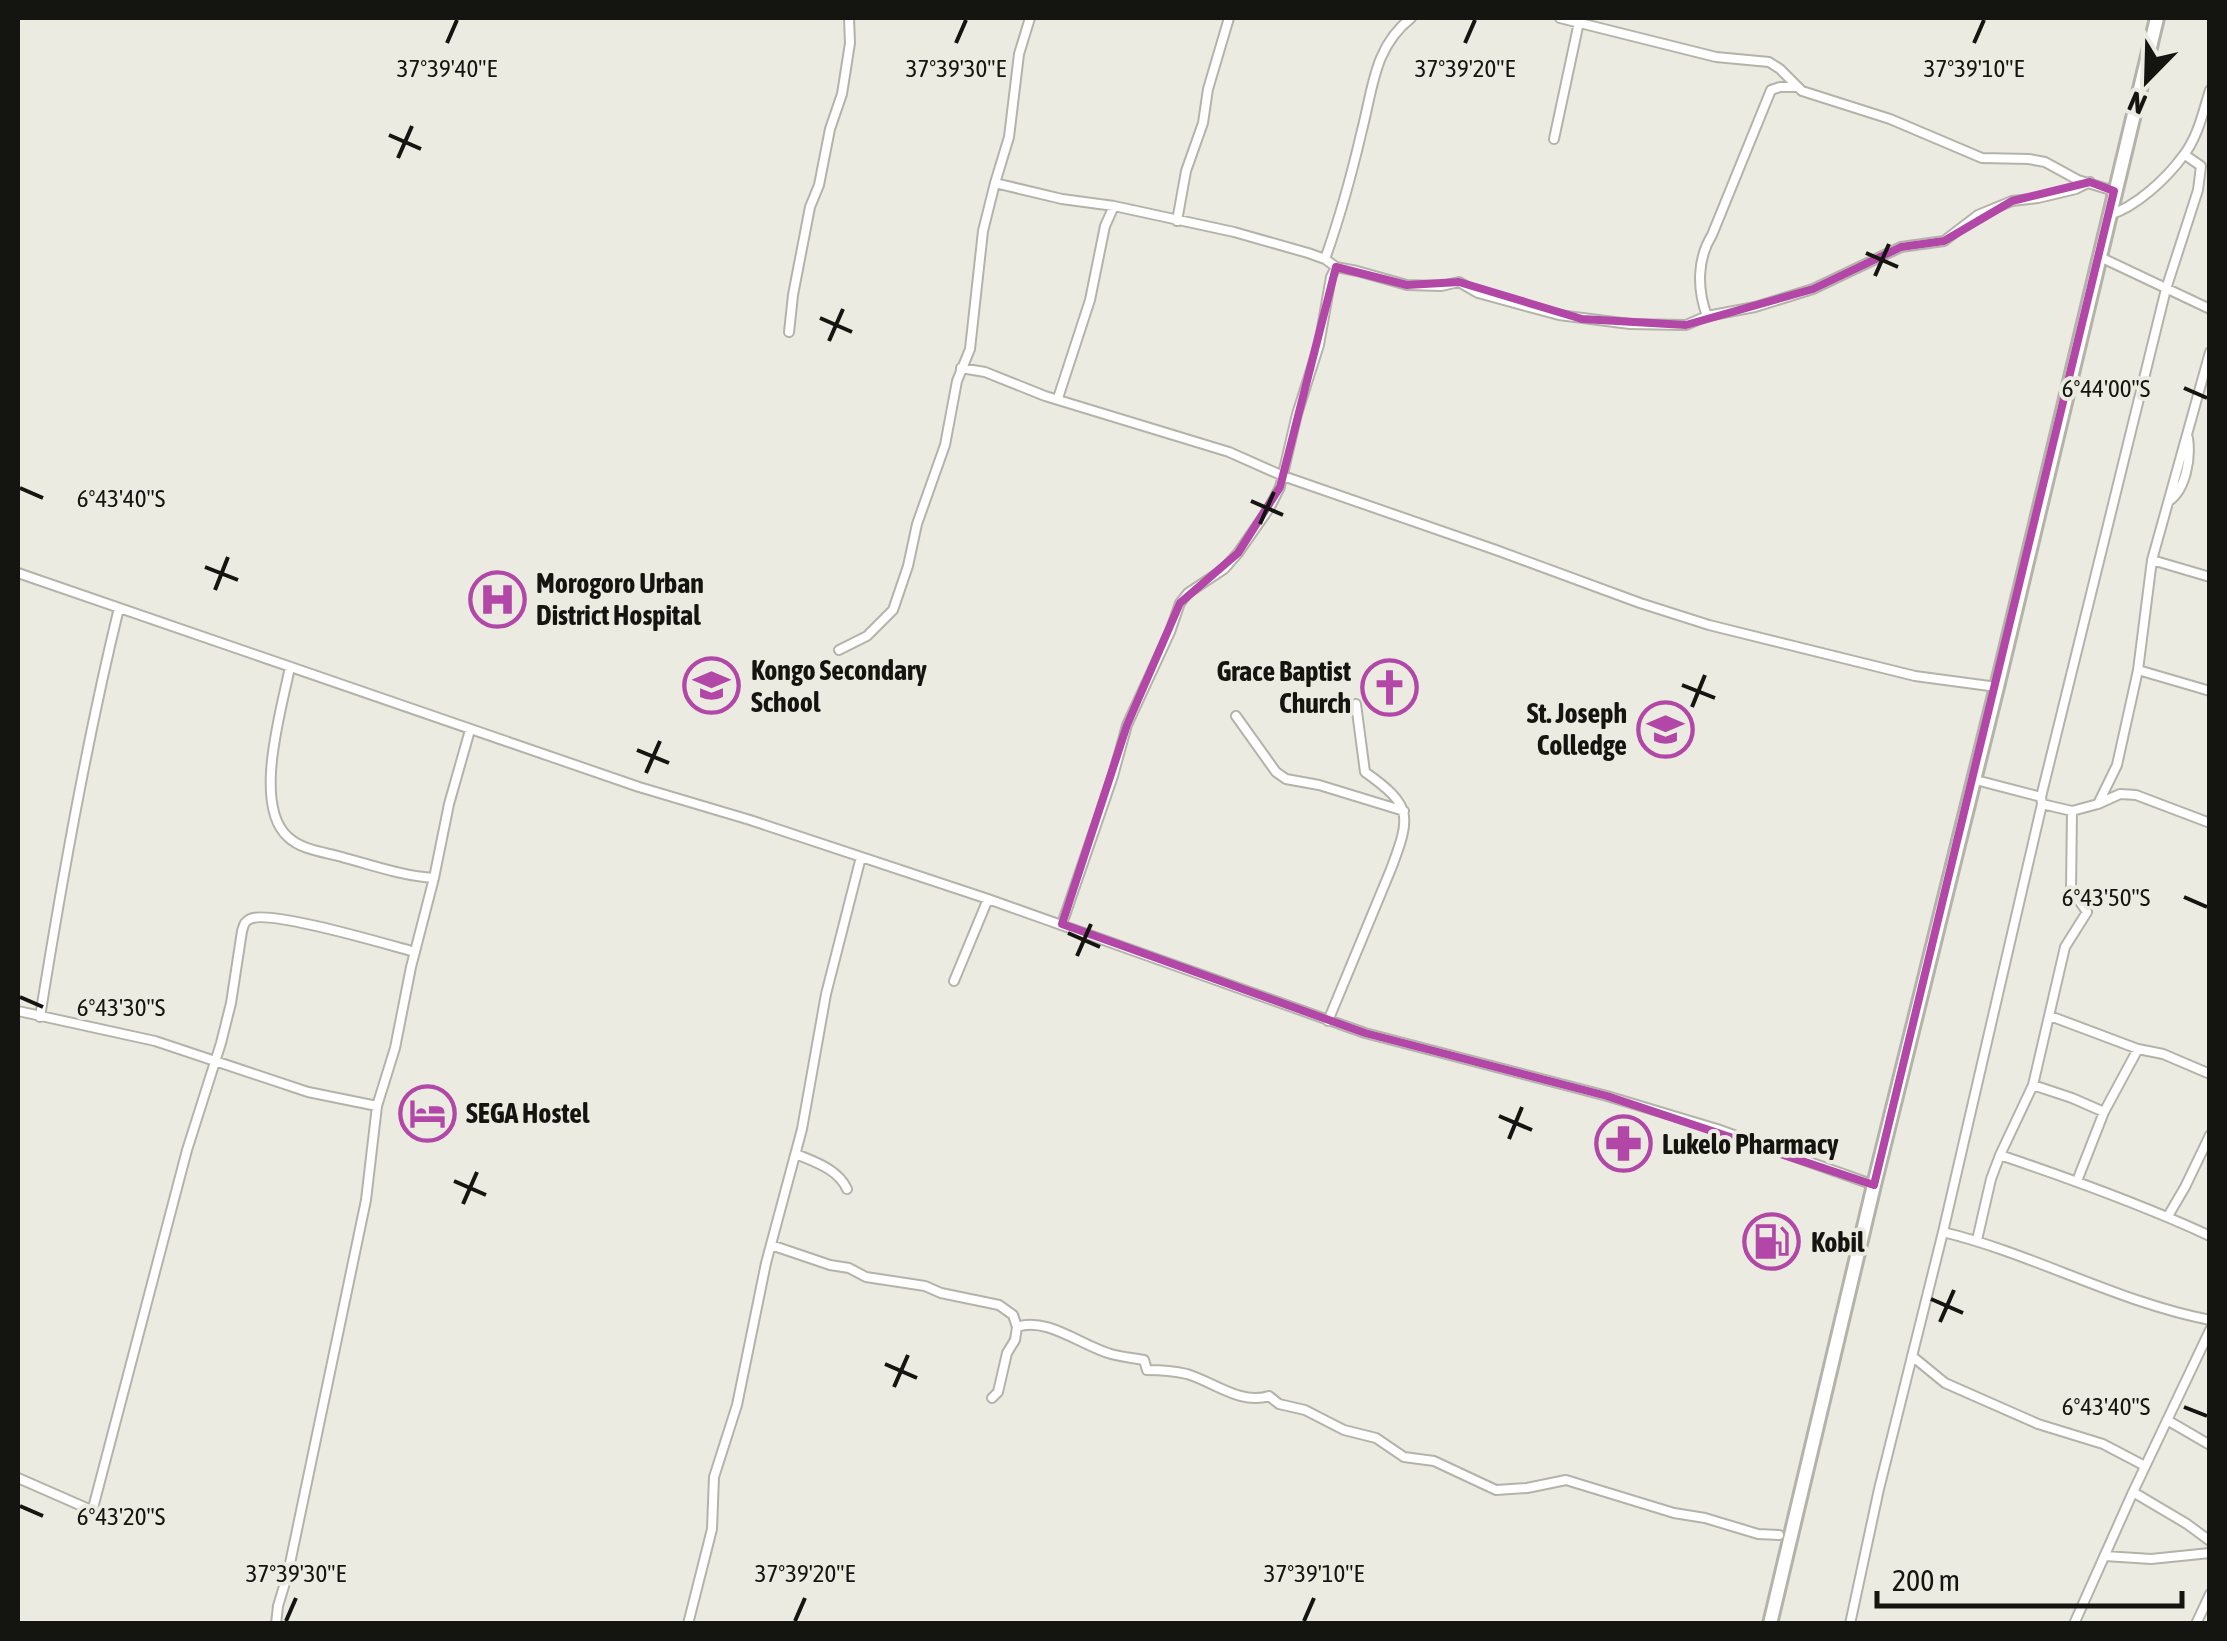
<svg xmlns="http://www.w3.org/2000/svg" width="2227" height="1641" font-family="'Asap Condensed',sans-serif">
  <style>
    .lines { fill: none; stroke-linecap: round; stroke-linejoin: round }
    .minor-casing { stroke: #b4b3a9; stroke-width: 12 }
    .trunk-casing { stroke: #b4b3a9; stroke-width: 18 }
    .minor { stroke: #fff; stroke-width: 8 }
    .trunk { stroke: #fff; stroke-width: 12 }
    .marked { fill: none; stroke: #b247a8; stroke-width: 8; stroke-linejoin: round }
    .ticks { fill: none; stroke: #141410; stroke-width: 4 }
    .labels { text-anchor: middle; stroke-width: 8; stroke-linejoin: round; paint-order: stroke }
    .poi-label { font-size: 28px; font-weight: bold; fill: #141410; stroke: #ecebe1; text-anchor: start }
    .ticks-label { font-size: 25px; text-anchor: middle; fill: #141410; stroke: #ecebe1; stroke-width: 8; stroke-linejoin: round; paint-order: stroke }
  </style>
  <rect width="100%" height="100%" fill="#ecebe1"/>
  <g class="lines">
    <defs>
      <path id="minor" d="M1030,18L1019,54L1009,137L995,183L1062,199L1114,206L1234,232L1308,253L1325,259L1336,267L1357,271L1407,285L1441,286L1459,282L1478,293L1559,315L1630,324L1686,325L1707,316L1755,307L1813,289L1901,247L1944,241L1978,215L2012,201L2038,198L2076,189L2090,182
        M1560,18L1716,57L1769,62L1780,69L1802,91L1890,119L1982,158L2029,159L2045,162L2078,180L2114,191
        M1554,139L1579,22
        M2109,215C2136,207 2166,179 2183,156C2198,137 2203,112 2210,90
        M1177,221L1186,171L1203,123L1208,89L1229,18
        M2100,257L2210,309
        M1325,259C1340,217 1352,173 1362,130C1373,88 1374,47 1411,18
        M1707,316C1697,289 1697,259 1712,235L1771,90L1780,87H1795
        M789,332L793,295L810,207L819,185L830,129L842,94L850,43L849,18
        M961,368L985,372L1045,396L1229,452L1283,476L1496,550L1640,603L1709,625L1915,676L1997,687
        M1058,398L1090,300L1105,226L1114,206
        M2169,501C2186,489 2191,458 2188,438
        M2152,560L2210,577
        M18,573L639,787L750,820L988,899L1365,1033L1607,1096L1717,1129L1874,1185
        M839,650L867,636L893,610L908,566L917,524L945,445L957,381L970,349L983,231L995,183
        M290,667C282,708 252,805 288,837C303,851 326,852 345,858C375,866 403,876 434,878
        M2138,670L2210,691
        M1236,716L1276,772L1286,779L1319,785L1404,811
        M1972,779L2041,797
        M2042,804L2072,811L2098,804L2120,794L2136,795L2210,823
        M2098,804L2117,765L2138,670L2152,560L2210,352
        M1062,924L1113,776L1127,725L1170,632L1180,603L1188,593L1224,569L1238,553L1270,507L1280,487L1297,414L1319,345L1331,277L1336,267
        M954,981L988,899
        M18,1011L155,1041L308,1092L377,1106
        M2050,1016L2138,1049L2163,1054L2210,1074
        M40,1017C62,879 86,743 119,608
        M1328,1021L1391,869C1411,816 1413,806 1365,772L1356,704
        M2033,1085L2072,1098L2104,1112
        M796,1154C815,1162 838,1169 847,1189
        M2000,1155C2071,1179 2141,1204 2210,1236
        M2077,1181L2104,1112L2138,1049
        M2168,1216L2185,1187L2210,1135
        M1943,1232C2034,1254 2117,1302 2210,1320
        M1977,1240L1991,1179L2000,1155L2033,1085L2065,947L2087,912L2071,889L2072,811
        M771,1245L830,1265L849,1268L866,1277L925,1286L941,1293L999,1305L1013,1315L1017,1327L1015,1340L1007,1353L998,1392L992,1398
        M1017,1327C1046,1316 1082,1346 1111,1354C1122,1357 1133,1358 1144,1360L1147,1370C1160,1370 1174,1371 1187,1374C1214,1382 1240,1405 1269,1396L1279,1404L1305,1410L1344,1430L1376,1438L1404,1457L1434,1461L1496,1490L1527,1488L1566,1480L1674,1513L1705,1518L1758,1534L1779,1535
        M1912,1356L1945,1383L2038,1424L2103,1444L2145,1466
        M2167,1420L2210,1445
        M18,1478L91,1510L93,1508L187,1150L221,1043L231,1003L242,931C244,925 244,922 250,919C269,909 389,945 415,952
        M2133,1492L2187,1524L2210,1541
        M2105,1556L2151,1559L2210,1553
        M276,1624L278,1606L288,1573L366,1200L377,1106L395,1048L411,967L434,878L449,804L470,730
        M688,1624L712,1529L714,1477L737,1405L766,1263L802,1129L826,994L861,857
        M1850,1624L1879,1489L1943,1232L2042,804L2041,797L2166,289L2198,190L2201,166L2185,155
        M2074,1624L2133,1492L2210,1330
        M2196,1624L2210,1594"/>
      <path id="trunk" d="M1770,1624L1874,1185L1997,687L2157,18"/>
    </defs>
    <use href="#minor" class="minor-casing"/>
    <use href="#trunk" class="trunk-casing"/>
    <use href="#minor" class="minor"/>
    <use href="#trunk" class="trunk"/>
  </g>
  <path class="marked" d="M2090,182L2114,191L1874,1185L1607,1096L1365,1033L1062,924L1127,725L1180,603L1238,553L1280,487L1336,267L1407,285L1459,282L1582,319L1686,325L1813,289L1901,247L1944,241L2012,201Z"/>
  <path class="ticks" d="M447,43L457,20M956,43L966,20M1465,43L1475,20M1974,43L1984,20M389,135L421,149M398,158L412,126M1866,253L1898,267M1875,276L1889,244M820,318L852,332M829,341L843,309M2184,388L2207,398M20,488L43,498M1251,501L1283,515M1260,524L1274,492M205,567L238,580M215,590L228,557M1682,685L1715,698M1692,707L1705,675M637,750L669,763M646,773L660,741M2184,897L2207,907M1068,933L1100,947M1077,956L1091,924M20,997L43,1007M1499,1116L1532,1130M1509,1139L1522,1107M454,1181L486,1195M463,1204L477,1172M1931,1299L1963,1313M1940,1322L1954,1290M885,1364L917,1378M894,1387L908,1355M2184,1407L2207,1416M20,1506L43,1516M286,1621L296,1598M795,1621L805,1598M1304,1621L1314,1598"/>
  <defs>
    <symbol id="hospital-ring" viewBox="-11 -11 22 22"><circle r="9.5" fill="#ecebe1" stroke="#b247a8" stroke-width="1.5"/><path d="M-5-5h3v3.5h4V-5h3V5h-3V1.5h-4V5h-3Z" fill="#b247a8"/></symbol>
    <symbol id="school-ring" viewBox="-11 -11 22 22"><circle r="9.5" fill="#ecebe1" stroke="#b247a8" stroke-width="1.5"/><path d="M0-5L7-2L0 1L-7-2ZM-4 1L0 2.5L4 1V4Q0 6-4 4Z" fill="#b247a8"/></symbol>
    <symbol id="church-ring" viewBox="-11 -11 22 22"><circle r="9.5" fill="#ecebe1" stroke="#b247a8" stroke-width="1.5"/><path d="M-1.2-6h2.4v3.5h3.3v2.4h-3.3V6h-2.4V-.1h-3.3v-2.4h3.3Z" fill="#b247a8"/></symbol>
    <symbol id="university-ring" viewBox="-11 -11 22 22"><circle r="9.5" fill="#ecebe1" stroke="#b247a8" stroke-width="1.5"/><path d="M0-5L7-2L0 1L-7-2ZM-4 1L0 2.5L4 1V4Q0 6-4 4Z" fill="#b247a8"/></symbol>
    <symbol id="hotel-ring" viewBox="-11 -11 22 22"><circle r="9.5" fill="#ecebe1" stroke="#b247a8" stroke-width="1.5"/><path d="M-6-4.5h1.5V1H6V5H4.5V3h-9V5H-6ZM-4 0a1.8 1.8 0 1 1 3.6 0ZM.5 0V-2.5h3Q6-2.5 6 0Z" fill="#b247a8"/></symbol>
    <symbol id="pharmacy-ring" viewBox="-11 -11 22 22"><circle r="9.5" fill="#ecebe1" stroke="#b247a8" stroke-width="1.5"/><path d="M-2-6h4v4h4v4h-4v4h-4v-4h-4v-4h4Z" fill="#b247a8"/></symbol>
    <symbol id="fuel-ring" viewBox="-11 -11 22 22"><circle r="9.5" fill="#ecebe1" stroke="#b247a8" stroke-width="1.5"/><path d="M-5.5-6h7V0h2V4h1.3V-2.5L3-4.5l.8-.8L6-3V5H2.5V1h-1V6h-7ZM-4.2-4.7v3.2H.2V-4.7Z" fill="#b247a8"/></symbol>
  </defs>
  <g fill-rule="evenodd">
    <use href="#hospital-ring" x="466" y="568" width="63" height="63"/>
    <use href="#school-ring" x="680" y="654" width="63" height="63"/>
    <use href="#church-ring" x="1358" y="656" width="63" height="63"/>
    <use href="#university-ring" x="1634" y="698" width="63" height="63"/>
    <use href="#hotel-ring" x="396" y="1082" width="63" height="63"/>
    <use href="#pharmacy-ring" x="1592" y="1112" width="63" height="63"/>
    <use href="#fuel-ring" x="1740" y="1210" width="63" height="63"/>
  </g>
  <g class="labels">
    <g class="poi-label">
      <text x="536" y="593">Morogoro Urban<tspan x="536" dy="32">District Hospital</tspan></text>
      <text x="751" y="680">Kongo Secondary<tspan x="751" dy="32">School</tspan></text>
      <text x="1351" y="681" text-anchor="end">Grace Baptist<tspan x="1351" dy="32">Church</tspan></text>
      <text x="1627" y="723" text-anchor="end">St. Joseph<tspan x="1627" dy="32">Colledge</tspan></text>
      <text x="466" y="1123">SEGA Hostel</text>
      <text x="1662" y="1154">Lukelo Pharmacy</text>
      <text x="1811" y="1252">Kobil</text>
    </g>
  </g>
  <g class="ticks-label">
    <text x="447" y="77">37°39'40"E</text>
    <text x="956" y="77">37°39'30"E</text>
    <text x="1465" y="77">37°39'20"E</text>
    <text x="1974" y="77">37°39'10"E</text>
    <text x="2106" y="397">6°44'00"S</text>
    <text x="121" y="507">6°43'40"S</text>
    <text x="2106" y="906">6°43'50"S</text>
    <text x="121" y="1016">6°43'30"S</text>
    <text x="2106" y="1415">6°43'40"S</text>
    <text x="121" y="1525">6°43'20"S</text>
    <text x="296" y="1582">37°39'30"E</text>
    <text x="805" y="1582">37°39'20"E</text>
    <text x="1314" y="1582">37°39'10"E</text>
  </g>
  <rect width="2227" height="1641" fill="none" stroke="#141410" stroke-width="40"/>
  <g transform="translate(2147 80) rotate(203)" stroke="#ecebe1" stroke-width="8" paint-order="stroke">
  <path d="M0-8L18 38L0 25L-18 38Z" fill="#141410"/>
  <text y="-15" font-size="28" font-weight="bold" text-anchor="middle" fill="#141410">N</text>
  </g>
  <path d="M1877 1591v15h305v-15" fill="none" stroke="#141410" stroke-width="5"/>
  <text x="1892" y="1591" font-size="30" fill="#141410" stroke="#ecebe1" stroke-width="8" paint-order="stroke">200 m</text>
</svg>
